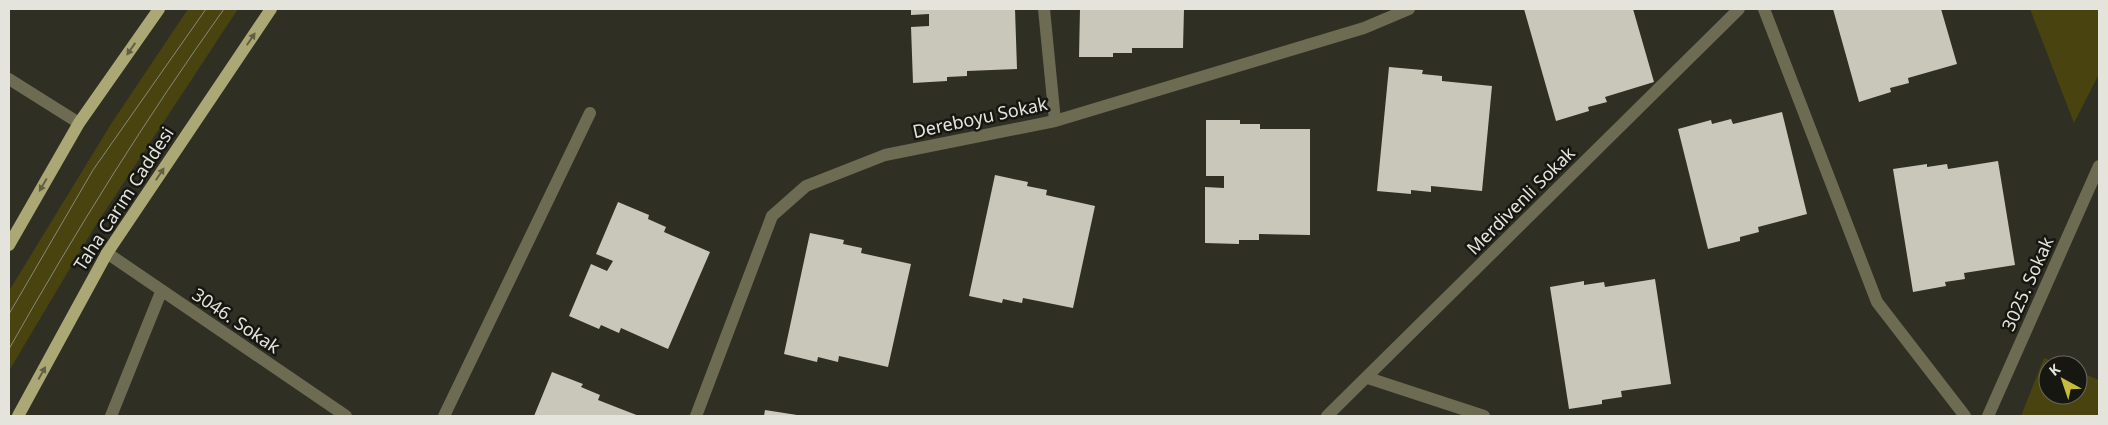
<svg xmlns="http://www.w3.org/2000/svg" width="2108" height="425" font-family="'Noto Sans',sans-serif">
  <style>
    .green { fill: #48430f }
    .building { fill: #c8c7ba }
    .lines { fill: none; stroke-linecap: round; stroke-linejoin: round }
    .minor { stroke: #6d6c53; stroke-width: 12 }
    .major { stroke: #aca875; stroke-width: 12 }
    .tram { stroke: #88887e; stroke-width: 1 }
    .oneway { fill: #626044 }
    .labels { text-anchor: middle; stroke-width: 5; stroke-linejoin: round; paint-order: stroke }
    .street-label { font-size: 18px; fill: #e4e4dc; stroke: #171712 }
  </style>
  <rect width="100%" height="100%" fill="#302f24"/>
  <path class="green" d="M188,9H238L94,228L9,371V291L111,124Z
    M2030,9H2099V74L2074,123Z
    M2044,358L2062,365H2048V395H2078V371L2099,380V416H2021Z"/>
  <path class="building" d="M911,9H1015L1017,69L967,71V76L947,77V81L913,83L911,27L929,26V14L911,15Z
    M1080,9H1184L1183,48H1132V53H1113V57H1079Z
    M1524,9H1633L1654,82L1605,97L1607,102L1588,107L1589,111L1556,121Z
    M1833,9H1941L1957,64L1908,78L1909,83L1890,88L1891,92L1859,102Z
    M1389,67L1423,70L1422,74L1442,76V81L1492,86L1482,191L1431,186V192L1411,190V194L1377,191Z
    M1782,112L1807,214L1758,227L1759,232L1740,237V241L1708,249L1678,129L1711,120L1712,124L1731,119L1733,124Z
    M1206,120H1240V124H1260V129H1310V235L1259,234V240H1239V244L1205,243V187L1224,188V176H1206Z
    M1998,161L2015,265L1964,273L1965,279L1945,282L1946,286L1913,292L1893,169L1927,164V167L1947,164L1948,169Z
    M995,175L1028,182L1027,186L1047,190L1046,195L1095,206L1073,308L1023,298L1022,303L1003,299L1002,303L969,296Z
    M618,202L649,215L648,219L666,227L664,232L710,252L668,349L621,328L619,333L601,325L599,329L569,316L591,264L607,271L613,261L596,254Z
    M810,233L844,240L843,244L862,248L861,253L911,264L888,367L839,356L838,362L818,357L817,362L784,354Z
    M1655,279L1671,384L1621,391L1622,397L1602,400V404L1569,409L1550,287L1584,281V285L1604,282L1605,287Z
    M552,372L583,384L581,387L600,395L598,400L639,416H534Z
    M765,410L797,415V416H764Z"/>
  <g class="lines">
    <path class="minor" d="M1044,9L1055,121
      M1764,9L1877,302L1965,416
      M9,79L79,123
      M107,253L346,416
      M1368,378L1484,416
      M111,416L161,292
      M444,416L590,113
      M696,416L772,216L806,186L885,155L1055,121L1364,28L1409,9
      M1327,416L1739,9
      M1988,416L2099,166"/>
    <path class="major" d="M9,245L79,123L159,9
      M18,416L107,253L271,9"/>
    <path class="tram" d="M9,314L93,170L206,9
      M9,349C75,232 146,118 224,9"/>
  </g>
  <defs><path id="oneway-solid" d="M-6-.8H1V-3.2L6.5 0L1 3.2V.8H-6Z" transform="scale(1.25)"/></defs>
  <g class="oneway">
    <use href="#oneway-solid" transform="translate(251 39) rotate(-56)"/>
    <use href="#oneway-solid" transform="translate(131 49) rotate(125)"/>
    <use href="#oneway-solid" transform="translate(160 174) rotate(-56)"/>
    <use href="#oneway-solid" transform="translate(43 185) rotate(120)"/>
    <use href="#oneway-solid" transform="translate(42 373) rotate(-61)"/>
  </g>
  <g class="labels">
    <g class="street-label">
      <text transform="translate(980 118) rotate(-12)" y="6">Dereboyu Sokak</text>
      <text transform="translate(124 199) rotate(-57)" y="6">Taha Carım Caddesi</text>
      <text transform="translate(1521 201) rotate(-45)" y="6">Merdivenli Sokak</text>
      <text transform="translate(2028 284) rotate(-66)" y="6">3025. Sokak</text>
      <text transform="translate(236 321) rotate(34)" y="6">3046. Sokak</text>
    </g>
  </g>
  <rect width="2108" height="425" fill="none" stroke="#e4e4dc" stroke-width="20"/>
  <g transform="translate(2063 380) rotate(320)"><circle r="24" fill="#171712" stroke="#696963"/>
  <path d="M0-4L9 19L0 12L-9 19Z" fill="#c6bc3c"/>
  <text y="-8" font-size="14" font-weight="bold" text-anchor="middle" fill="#e4e4dc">K</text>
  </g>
</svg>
